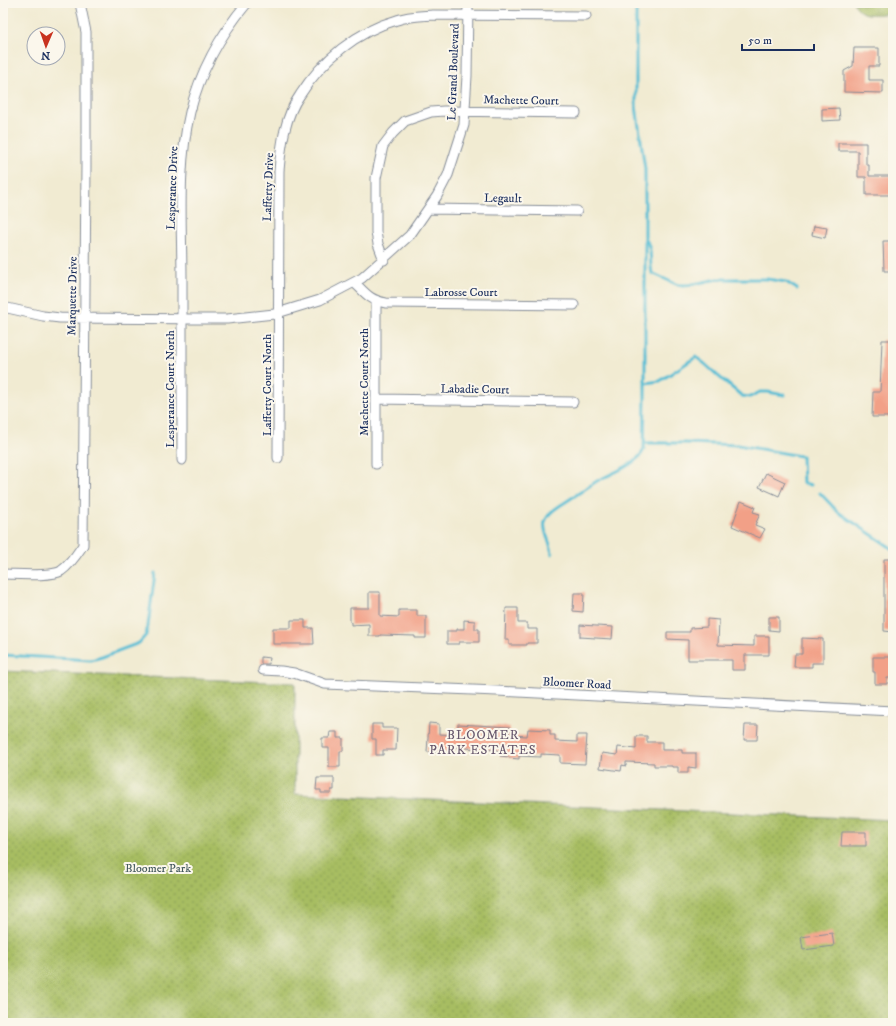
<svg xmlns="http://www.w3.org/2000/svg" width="896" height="1026" font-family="'IM FELL DW Pica',serif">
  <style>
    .wetland { fill: url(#wetland-marsh); stroke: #617660 }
    .park { fill: url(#park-dots); stroke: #617660 }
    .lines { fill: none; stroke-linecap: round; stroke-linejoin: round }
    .stream { stroke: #56bdd4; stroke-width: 3 }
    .building { fill: #f2a087 }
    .minor-casing { stroke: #868d98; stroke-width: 11 }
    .minor { stroke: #fff; stroke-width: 9 }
    .labels { text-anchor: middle; stroke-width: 4; stroke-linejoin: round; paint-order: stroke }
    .street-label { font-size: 12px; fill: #1b2f5e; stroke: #fbf7ec }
    .park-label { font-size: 12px; fill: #455a5f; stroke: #fbf7ec }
    .neighbourhood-label { font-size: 13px; letter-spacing: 1px; fill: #66576c; stroke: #fbf7ec }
  </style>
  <defs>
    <pattern id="wetland-marsh" width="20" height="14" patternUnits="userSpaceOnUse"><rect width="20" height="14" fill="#a7bd62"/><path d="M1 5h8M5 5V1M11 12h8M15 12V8" fill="none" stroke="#879a54"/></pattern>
    <pattern id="park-dots" width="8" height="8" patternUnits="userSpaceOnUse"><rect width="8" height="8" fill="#a7bd62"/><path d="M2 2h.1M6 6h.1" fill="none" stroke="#879a54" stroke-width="1.8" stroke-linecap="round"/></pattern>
  </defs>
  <rect width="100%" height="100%" fill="#fbf7ec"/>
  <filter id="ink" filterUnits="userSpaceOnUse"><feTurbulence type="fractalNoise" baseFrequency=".025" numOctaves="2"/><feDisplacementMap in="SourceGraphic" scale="8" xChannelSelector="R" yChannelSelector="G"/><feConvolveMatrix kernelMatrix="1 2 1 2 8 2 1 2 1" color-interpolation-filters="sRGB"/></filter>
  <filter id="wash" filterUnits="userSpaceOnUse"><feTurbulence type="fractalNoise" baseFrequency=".012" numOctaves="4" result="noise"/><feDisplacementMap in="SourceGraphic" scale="16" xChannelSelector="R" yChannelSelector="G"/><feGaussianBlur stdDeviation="0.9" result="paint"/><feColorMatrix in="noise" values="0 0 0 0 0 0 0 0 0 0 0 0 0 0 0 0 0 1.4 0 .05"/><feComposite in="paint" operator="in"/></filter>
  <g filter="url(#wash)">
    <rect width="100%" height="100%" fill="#f1ebd2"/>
    <path class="wetland" d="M853,3H893V11C888,15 867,16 862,12C859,10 856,6 853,3Z"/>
    <path class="park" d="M3,671L295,683V794L893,820V1023H3Z"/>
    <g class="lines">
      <path class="stream" d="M645,238C653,249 649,260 652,273L678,285H689L718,279H767L786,282L797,289
        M645,383L660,381L696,357L705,364L718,376L742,396L750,397L760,392H768L784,395
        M645,443H686L738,445L800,456H802L803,483L811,485
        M820,493L838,512L890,547L893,550
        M552,554C552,544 542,531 545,522C548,513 556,508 564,503C575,496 586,488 597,481C611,473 638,465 644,449L645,397V169L636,106V3
        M3,655L91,660L102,657L131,646L139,643L146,635L148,625L155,573"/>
    </g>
    <g id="blocks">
      <path class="building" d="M854,48H879V66H869V80H883V93L844,92V71L853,66Z
        M839,108L840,120L822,121V109Z
        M838,143H866V165H869V176H893L892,195H866V177H858V151H838Z
        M814,226L827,228L825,238L812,235Z
        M883,241H893V271H884Z
        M882,340H893V404L891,403V417H872L873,392H880Z
        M766,473L785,482L779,496L759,487Z
        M741,501L755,507L753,512L760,514L755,525L765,529L760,538L732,526Z
        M884,559H893V632L884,631Z
        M369,592H380V616L399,617V610H417V616H426V638H415V636L380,635V636H369V624L351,625V622H350V608H369Z
        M574,593H584L583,612L573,611Z
        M506,608H518V623H527V629H537V643H527V645H509V640H505Z
        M769,617H779V631L769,630Z
        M707,619L719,620L718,645L754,646V636H769V655H745V670H732V660H688V640L667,639V632H690V628L707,627Z
        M291,620H305V628H313L314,644H273V628H291Z
        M464,620L475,621V629H479V642H459V644H447V631H457V629H464Z
        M580,625L613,627L612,639L580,637Z
        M802,638L823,639V663H812V667H794L795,654H802Z
        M261,657L270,658L269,664H261Z
        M873,657H893V678H887V684H875V672H873Z
        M429,723L439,724V734L458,735V724L510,727L509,735L527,736L528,729L550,730V735H555V741L577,742V735H587L585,764L560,763V755L541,754V757L519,756V759L509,758V757L500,756V751L496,750L450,747L449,753L427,752Z
        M372,724H382V728H397L396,750H383V755H376V739H372Z
        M745,725H758L757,740H744Z
        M330,732H337V738H343V751H340V767H329V748H322V738H329Z
        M636,736H647V742H662V750H682V753H696V768L688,767V773H678V767H672V766H654V763L626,762V766L622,765L621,771L600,768L602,753L617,755L618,747L636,749Z
        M317,778H334V790H331V793H321V790H316Z
        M842,832H866V846H841Z
        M832,933L834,946L803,950L801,937Z"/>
    </g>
  </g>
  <g filter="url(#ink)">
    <use href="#blocks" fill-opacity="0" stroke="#868d98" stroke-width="1"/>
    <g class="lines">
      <defs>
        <path id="minor" d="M428,209L577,211
          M384,260L378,244L376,232V178L383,146L393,133L405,121L431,112L444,111L576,113
          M355,283C366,294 370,300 386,303L574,305
          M376,301V464
          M3,307L43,316L60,318L227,319L274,314L320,300L362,278L410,235L437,196L448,175L464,125L467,76L468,3
          M376,399L573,402
          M278,458L279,171C281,145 285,116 300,95C322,60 357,31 397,20C408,16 421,16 433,15L586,16
          M182,460C182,401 182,341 182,281C182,226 177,167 190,112C200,72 221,34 247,3
          M3,574C16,574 51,577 61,571C71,564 77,554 83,545L86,165V32L80,3
          M263,670L281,671L294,673L325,684L497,691L893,711"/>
      </defs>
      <use href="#minor" class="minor-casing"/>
      <use href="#minor" class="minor"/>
    </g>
  </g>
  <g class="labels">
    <g class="street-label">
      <text transform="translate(453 72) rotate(-88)" y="4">Le Grand Boulevard</text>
      <text transform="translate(521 100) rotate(1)" y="4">Machette Court</text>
      <text transform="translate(268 187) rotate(-88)" y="4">Lafferty Drive</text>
      <text transform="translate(172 188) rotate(-88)" y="4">Lesperance Drive</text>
      <text transform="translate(503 198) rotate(1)" y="4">Legault</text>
      <text x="461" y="296">Labrosse Court</text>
      <text transform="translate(72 296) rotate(-89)" y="4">Marquette Drive</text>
      <text transform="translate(364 382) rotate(-90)" y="4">Machette Court North</text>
      <text transform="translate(267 385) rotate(-90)" y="4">Lafferty Court North</text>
      <text transform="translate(170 389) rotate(-90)" y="4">Lesperance Court North</text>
      <text transform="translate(475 389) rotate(1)" y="4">Labadie Court</text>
      <text transform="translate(577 683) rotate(3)" y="4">Bloomer Road</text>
    </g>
    <g class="park-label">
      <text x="158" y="872">Bloomer Park</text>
    </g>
    <g class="neighbourhood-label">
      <text x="483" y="739">BLOOMER<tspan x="483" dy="15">PARK ESTATES</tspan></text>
    </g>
  </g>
  <rect width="896" height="1026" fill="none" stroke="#fbf7ec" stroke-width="16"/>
  <g transform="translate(46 46) rotate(182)"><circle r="19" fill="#fbf7ec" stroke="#a1a7b3"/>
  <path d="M0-3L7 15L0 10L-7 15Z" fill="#c8321e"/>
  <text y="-6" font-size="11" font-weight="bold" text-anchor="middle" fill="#1b2f5e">N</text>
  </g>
  <path d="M742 44v6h72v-6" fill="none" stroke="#1b2f5e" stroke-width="2"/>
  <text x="748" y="44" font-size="12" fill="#1b2f5e" stroke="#fbf7ec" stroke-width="3" paint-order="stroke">50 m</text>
</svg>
